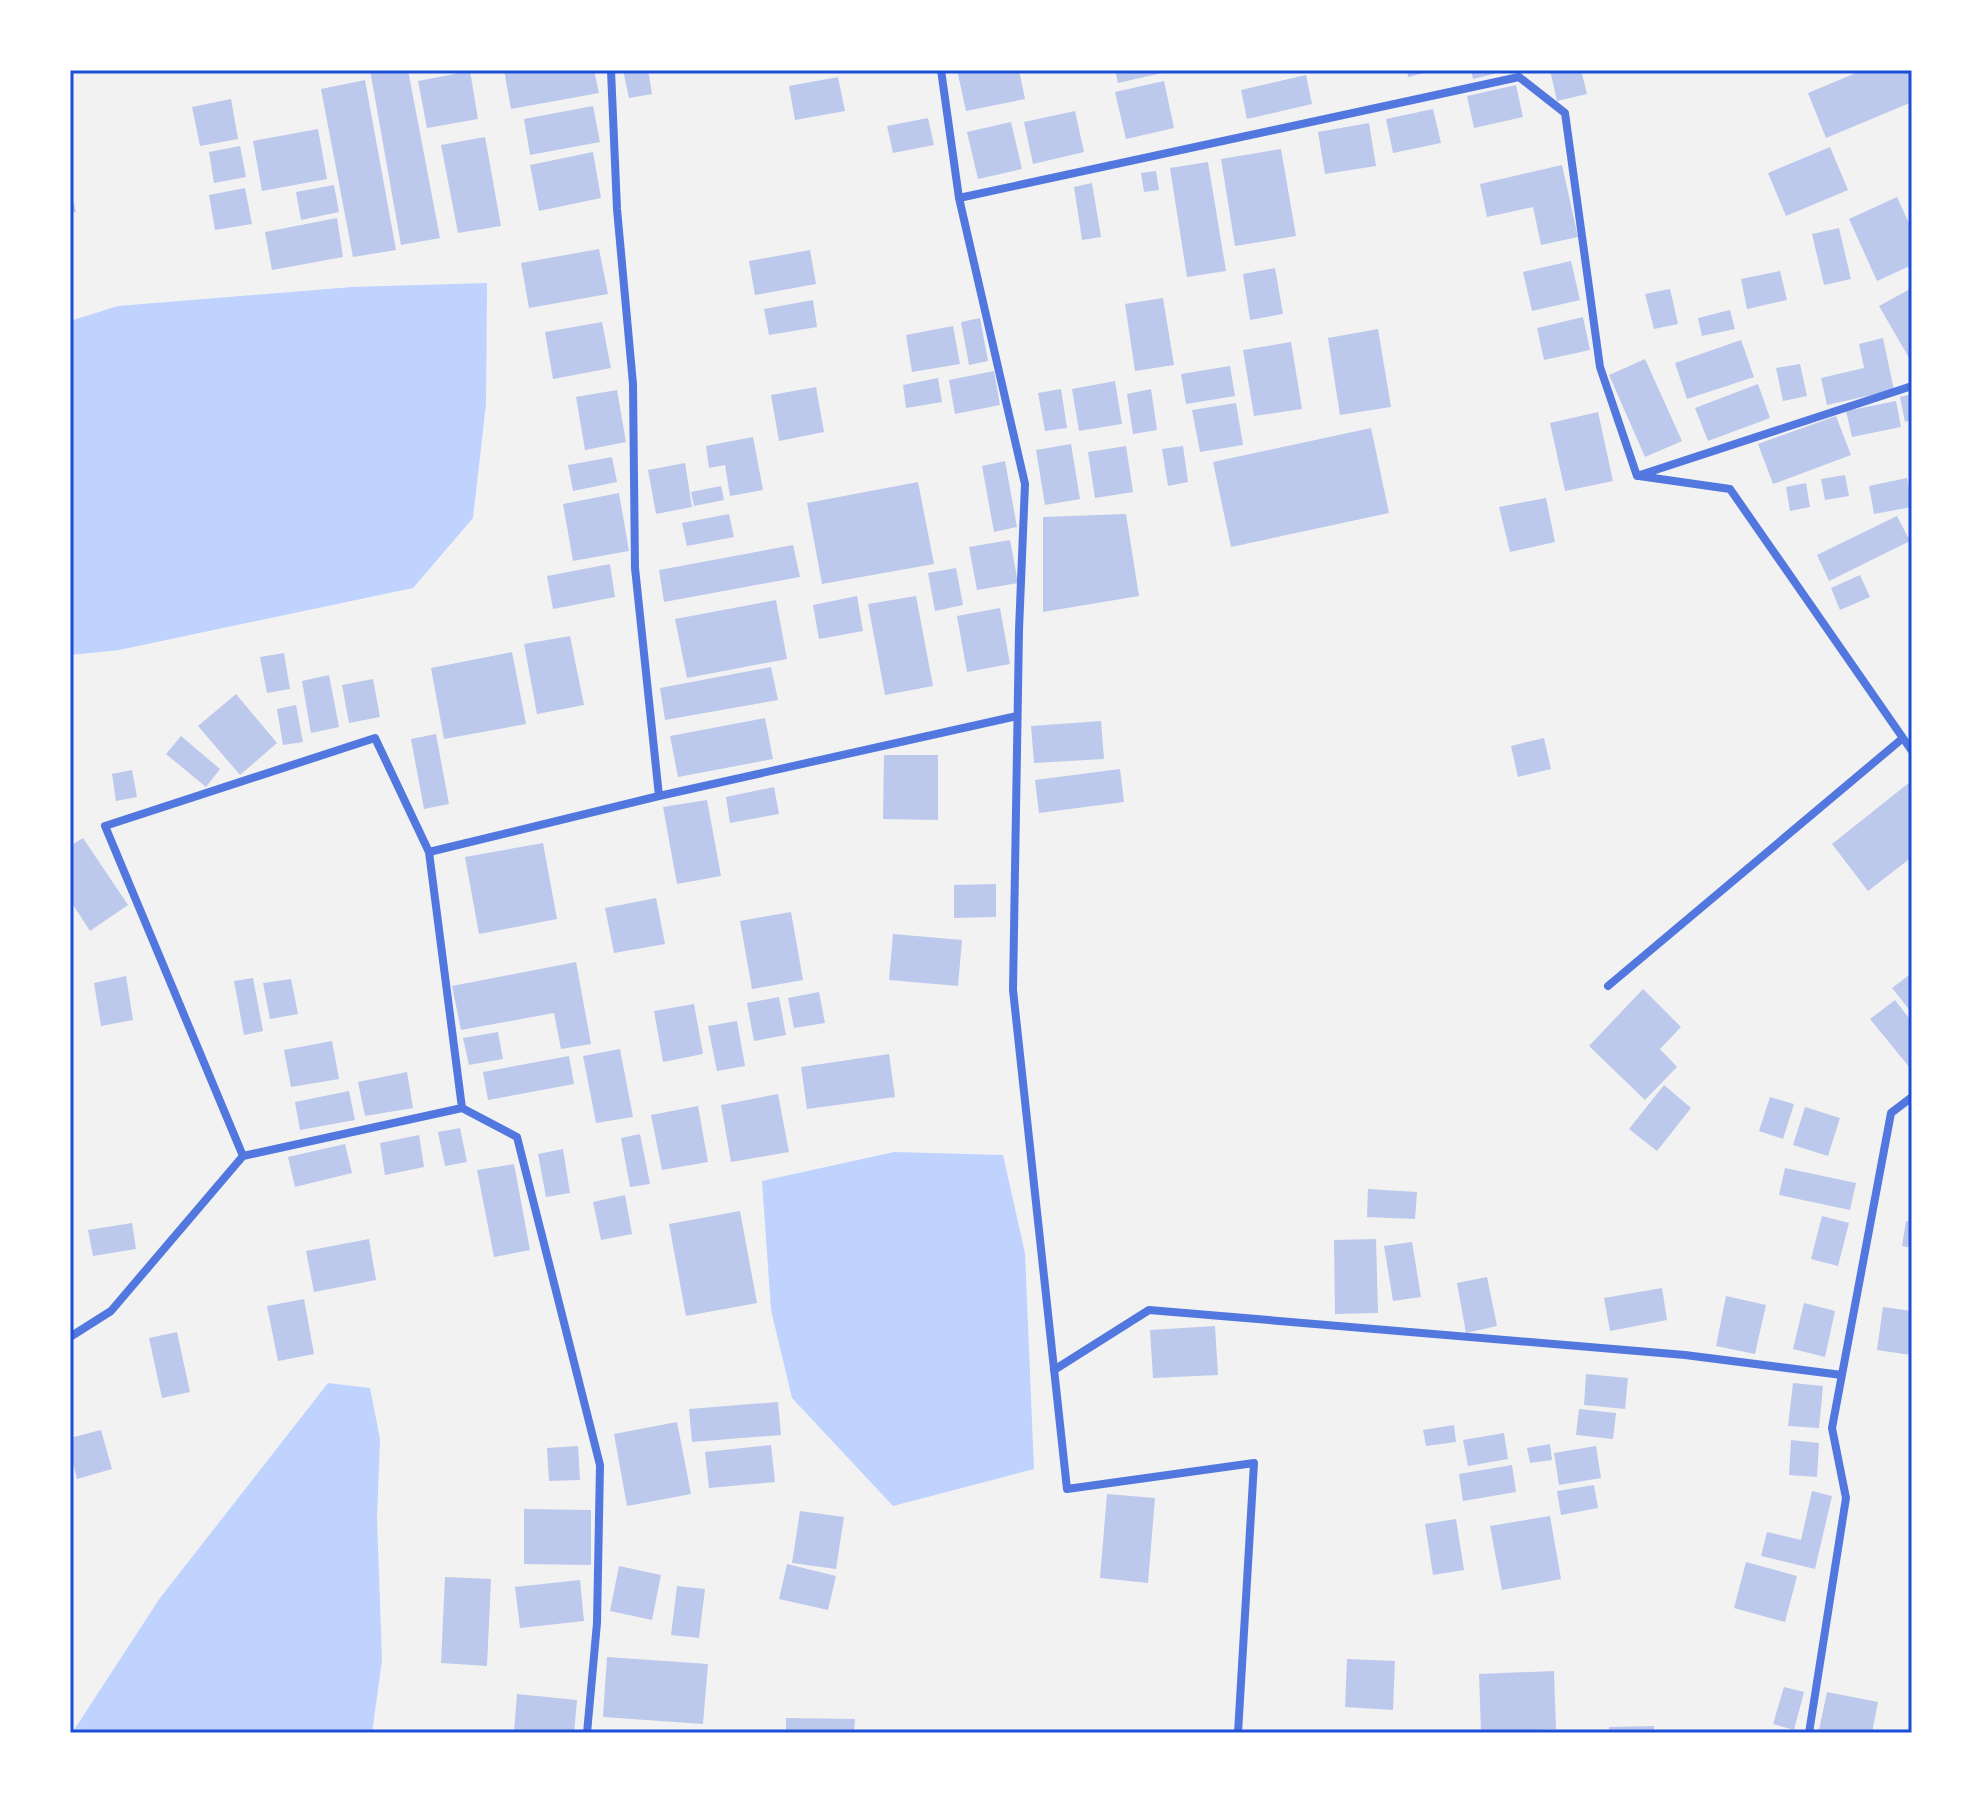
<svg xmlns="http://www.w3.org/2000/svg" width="1982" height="1803" font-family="'Fira Sans',sans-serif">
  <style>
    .water { fill: #bfd3fe }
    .building { fill: #bdc9ec }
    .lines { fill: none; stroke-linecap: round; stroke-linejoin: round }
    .minor { stroke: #5277de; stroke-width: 8 }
    .neatline { fill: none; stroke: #1d4ed8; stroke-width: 3 }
  </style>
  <rect width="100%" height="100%" fill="#f2f2f2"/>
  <path class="water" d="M487,283L486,404L473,518L413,588L119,650L70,655V321L118,306L352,287Z
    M894,1152L1003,1155L1025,1253L1034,1469L893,1506L792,1398L771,1310L762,1181Z
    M328,1383L370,1388L380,1439L377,1518L382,1660L372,1733H72L160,1598Z"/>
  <path class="building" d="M370,70H408L440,238L401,245Z
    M504,70H594L599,93L511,109Z
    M623,70H648L652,94L629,98Z
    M957,70H1019L1025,99L966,111Z
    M1115,70H1161L1162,73L1118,83Z
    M1407,70H1432V71L1408,77Z
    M1471,70H1506V71L1473,79Z
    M1550,70H1581L1587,94L1557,101Z
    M1863,70H1909L1912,77V102L1826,138L1808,93Z
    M470,71L478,119L427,128L418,81Z
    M1306,75L1312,104L1247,119L1241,90Z
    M838,77L845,111L795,120L789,86Z
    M365,80L396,250L353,257L321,89Z
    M1164,81L1174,128L1126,139L1115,92Z
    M1516,85L1523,117L1474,128L1467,96Z
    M231,99L238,139L200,146L192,107Z
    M593,106L600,142L530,155L524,119Z
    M1433,109L1441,143L1393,153L1386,119Z
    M1075,111L1084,152L1033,164L1024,122Z
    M928,118L934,145L893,153L887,126Z
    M1011,122L1022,169L978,179L967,132Z
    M1369,123L1376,166L1325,174L1318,132Z
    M318,129L327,179L262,191L253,141Z
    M485,137L501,226L458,233L441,145Z
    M240,146L246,177L214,183L209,152Z
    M1830,147L1848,190L1786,216L1768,173Z
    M1281,149L1296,236L1235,246L1221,159Z
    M593,152L601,198L539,211L530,165Z
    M1208,162L1226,271L1187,277L1170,168Z
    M1562,165L1578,237L1541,245L1533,207L1487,217L1480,184Z
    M1156,171L1159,190L1144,192L1141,173Z
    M1092,183L1101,237L1082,240L1074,187Z
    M334,185L339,212L301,220L296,192Z
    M70,187L76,212L70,213Z
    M245,188L252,224L215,230L209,195Z
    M1897,197L1912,230V265L1877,281L1849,219Z
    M337,218L343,257L272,270L265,232Z
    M1839,228L1851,279L1824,285L1812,234Z
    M599,249L608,294L529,308L521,263Z
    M810,250L816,284L755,295L749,261Z
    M1571,261L1580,300L1532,311L1523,272Z
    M1275,268L1283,314L1250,320L1243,274Z
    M1780,271L1787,300L1747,309L1741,279Z
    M1912,288V363L1879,306Z
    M1670,289L1678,324L1654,329L1645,294Z
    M1163,298L1174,365L1135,371L1125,304Z
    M813,300L817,327L769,335L764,309Z
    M1730,310L1735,329L1702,336L1698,318Z
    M1583,317L1590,350L1544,360L1537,328Z
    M980,318L988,361L969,365L961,322Z
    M602,322L611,368L553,379L545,332Z
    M953,326L960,364L912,372L906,335Z
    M1378,329L1391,407L1340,415L1328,338Z
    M1883,338L1894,390L1827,405L1821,378L1864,368L1859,344Z
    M1741,340L1754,377L1687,399L1675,363Z
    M1291,342L1302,409L1254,416L1243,350Z
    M1645,359L1682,441L1645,457L1609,375Z
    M1800,364L1807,396L1783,401L1776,368Z
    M1230,366L1235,396L1186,404L1181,374Z
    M994,371L1000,405L955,414L949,380Z
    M938,378L942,402L906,408L903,385Z
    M1115,381L1122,424L1079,431L1072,389Z
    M1758,384L1770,418L1708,441L1695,408Z
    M816,387L824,432L779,441L771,395Z
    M1061,389L1067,428L1045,431L1038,393Z
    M1151,389L1157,430L1133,434L1127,394Z
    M617,390L626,442L585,450L576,397Z
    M1912,394V420L1905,422L1900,397Z
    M1896,401L1901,427L1852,437L1846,411Z
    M1236,403L1243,445L1200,452L1192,410Z
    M1598,412L1613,481L1565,491L1550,423Z
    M1836,416L1851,455L1773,484L1758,444Z
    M1371,428L1389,513L1231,547L1213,462Z
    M753,437L763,490L730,496L725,465L709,468L706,446Z
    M1071,444L1080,499L1045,505L1036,450Z
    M1126,446L1133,492L1095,498L1088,452Z
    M1183,446L1188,482L1168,486L1162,449Z
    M612,457L617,482L573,491L568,465Z
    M1005,461L1017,527L994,532L982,466Z
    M685,463L692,507L656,514L648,470Z
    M1845,475L1849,496L1825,500L1821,479Z
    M1907,478L1912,507L1874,514L1869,486Z
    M918,482L934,564L822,584L807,503Z
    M1806,483L1810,507L1790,511L1786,487Z
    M721,486L724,500L694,506L691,492Z
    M619,493L629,551L573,561L563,504Z
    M1546,498L1555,542L1510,552L1499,507Z
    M729,514L734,537L687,546L682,523Z
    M1126,514L1139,596L1043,612V517Z
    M1897,516L1910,541L1829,581L1817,555Z
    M1010,540L1018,583L977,590L969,547Z
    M793,545L800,577L664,602L659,570Z
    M610,564L615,597L553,609L547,576Z
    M956,568L963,605L935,611L928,573Z
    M1860,575L1870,597L1840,610L1831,588Z
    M857,596L863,631L819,639L813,605Z
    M916,596L933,686L885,695L868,604Z
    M776,600L787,659L687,678L675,619Z
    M1000,608L1010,664L967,672L957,616Z
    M570,636L584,705L537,714L524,644Z
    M512,652L526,724L444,739L431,668Z
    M284,653L290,689L267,693L260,657Z
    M771,667L778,700L665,720L660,688Z
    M329,675L339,727L311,733L302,681Z
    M373,679L380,717L349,723L342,685Z
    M236,694L277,743L240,775L198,726Z
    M296,705L303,742L283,745L277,709Z
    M765,718L773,759L678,777L670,736Z
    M1101,721L1104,759L1034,763L1031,726Z
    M436,734L449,804L424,809L411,739Z
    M181,736L220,769L206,787L166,754Z
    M1544,738L1551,769L1518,777L1511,746Z
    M884,755H938V820L883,819Z
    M1120,769L1124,802L1039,813L1035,780Z
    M132,770L137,797L116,801L112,774Z
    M1910,782L1912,857L1868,891L1832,844Z
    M774,787L779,814L730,823L726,797Z
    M707,800L721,876L677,884L663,807Z
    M83,838L128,905L90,931L70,900V846Z
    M543,843L557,919L479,934L465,857Z
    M996,884V917L954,918V885Z
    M656,898L665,944L614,953L605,908Z
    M791,912L803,980L752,989L740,921Z
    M893,934L962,940L958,986L889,980Z
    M576,962L591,1044L561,1049L554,1013L461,1030L452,986Z
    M1912,973V1013L1892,988Z
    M126,976L133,1020L101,1026L94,983Z
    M253,978L263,1031L244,1035L234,981Z
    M291,979L298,1014L270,1019L263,983Z
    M1643,989L1681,1027L1660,1049L1677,1067L1645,1100L1589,1046Z
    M819,992L825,1023L794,1028L788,998Z
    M779,997L786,1035L754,1041L747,1003Z
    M1895,1000L1912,1022V1066L1910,1068L1870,1019Z
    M694,1004L703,1054L663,1062L654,1011Z
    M737,1021L745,1066L717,1071L708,1026Z
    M498,1032L503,1059L469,1065L463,1038Z
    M332,1041L339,1079L291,1087L284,1050Z
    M620,1049L633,1117L596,1123L583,1056Z
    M889,1054L895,1097L807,1109L801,1067Z
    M569,1056L574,1084L488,1100L483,1072Z
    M407,1072L413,1108L365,1116L358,1082Z
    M1664,1085L1691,1108L1657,1151L1629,1129Z
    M349,1091L355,1120L300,1130L295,1102Z
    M778,1094L789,1152L731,1162L721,1105Z
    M1770,1097L1794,1104L1783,1139L1759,1131Z
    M698,1106L708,1162L662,1170L651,1115Z
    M1805,1107L1840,1118L1828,1156L1793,1145Z
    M460,1128L467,1162L445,1166L438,1132Z
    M640,1134L650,1184L630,1187L621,1138Z
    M419,1135L424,1167L385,1175L380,1143Z
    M345,1144L352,1173L295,1187L288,1157Z
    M563,1149L570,1193L546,1197L538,1154Z
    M514,1164L530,1250L494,1257L477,1170Z
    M1785,1168L1856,1183L1850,1210L1779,1195Z
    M1368,1189L1417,1192L1415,1219L1367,1217Z
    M625,1195L632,1234L601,1240L593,1202Z
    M740,1211L757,1303L686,1316L669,1224Z
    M1822,1216L1849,1223L1838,1266L1811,1259Z
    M1906,1221L1912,1222V1248L1902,1246Z
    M132,1223L136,1249L93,1256L88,1230Z
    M369,1239L376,1280L314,1292L306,1251Z
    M1376,1239L1378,1313L1335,1314L1334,1240Z
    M1412,1242L1421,1297L1393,1301L1384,1246Z
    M1487,1277L1497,1326L1466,1333L1457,1283Z
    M1662,1288L1667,1320L1610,1331L1604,1298Z
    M1726,1296L1766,1305L1755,1354L1716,1346Z
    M304,1299L314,1354L278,1361L267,1306Z
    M1804,1303L1835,1311L1825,1357L1793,1349Z
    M1883,1307L1912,1311L1911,1355L1877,1350Z
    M1215,1326L1218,1375L1153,1378L1150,1330Z
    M177,1332L190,1392L162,1398L149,1338Z
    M1586,1374L1628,1378L1625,1409L1584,1405Z
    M1793,1383L1823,1386L1819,1428L1788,1426Z
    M778,1402L781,1435L692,1442L689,1409Z
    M1579,1409L1616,1413L1613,1439L1576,1435Z
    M677,1422L691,1494L627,1506L614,1434Z
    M1454,1425L1456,1442L1426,1446L1423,1430Z
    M101,1430L112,1469L77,1479L70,1452V1438Z
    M1504,1433L1508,1459L1468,1466L1463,1440Z
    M1791,1440L1819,1443L1817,1477L1789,1475Z
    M1550,1444L1552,1460L1530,1463L1527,1448Z
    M771,1445L775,1482L709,1488L705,1452Z
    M578,1446L580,1480L549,1481L547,1448Z
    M1596,1446L1601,1478L1559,1485L1554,1453Z
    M1512,1465L1516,1492L1463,1501L1459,1474Z
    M1594,1485L1598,1508L1561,1515L1557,1491Z
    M1812,1491L1832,1496L1815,1569L1761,1556L1767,1532L1801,1540Z
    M1107,1494L1155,1498L1148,1583L1100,1578Z
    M524,1509L591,1510V1565L524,1564Z
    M800,1511L844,1517L836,1569L792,1563Z
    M1550,1516L1561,1579L1502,1590L1490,1526Z
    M1456,1519L1464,1570L1433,1575L1425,1524Z
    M1746,1562L1797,1576L1785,1622L1734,1608Z
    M787,1564L836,1576L828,1610L779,1599Z
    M619,1566L661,1575L652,1620L610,1611Z
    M445,1577L491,1579L487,1666L441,1663Z
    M580,1580L584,1621L520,1628L515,1587Z
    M677,1586L705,1589L699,1638L671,1635Z
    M607,1657L708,1664L703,1724L603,1717Z
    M1347,1659L1395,1661L1393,1710L1345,1707Z
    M1554,1671L1556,1729L1481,1732L1479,1674Z
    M1784,1687L1804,1692L1794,1730L1773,1724Z
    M1827,1692L1878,1702L1872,1733H1833L1819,1730Z
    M517,1694L577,1700L574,1733H514Z
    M786,1718L855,1719L854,1733H786Z
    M1654,1726V1733H1609V1727Z"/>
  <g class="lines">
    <path class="minor" d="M941,70L959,198L1025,484L1019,630L1013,990L1067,1489L1254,1463L1238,1733
      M959,198L1519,77L1565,113L1600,367L1637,476L1912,386
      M1639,476L1730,489L1912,751
      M659,796L1017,716
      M1608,986L1903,738
      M462,1108L517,1137L600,1465L597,1623L587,1733
      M243,1156L105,826L375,738L429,852
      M70,1337L111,1311L243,1156L462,1108L429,852L659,796L635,568L633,384L617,209L611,70
      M1054,1370L1149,1310L1685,1355L1842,1375
      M1809,1733L1846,1498L1832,1428L1891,1113L1912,1097"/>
  </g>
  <rect width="1982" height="1803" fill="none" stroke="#ffffff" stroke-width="144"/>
  <rect x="72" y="72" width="1838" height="1659" class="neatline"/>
</svg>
